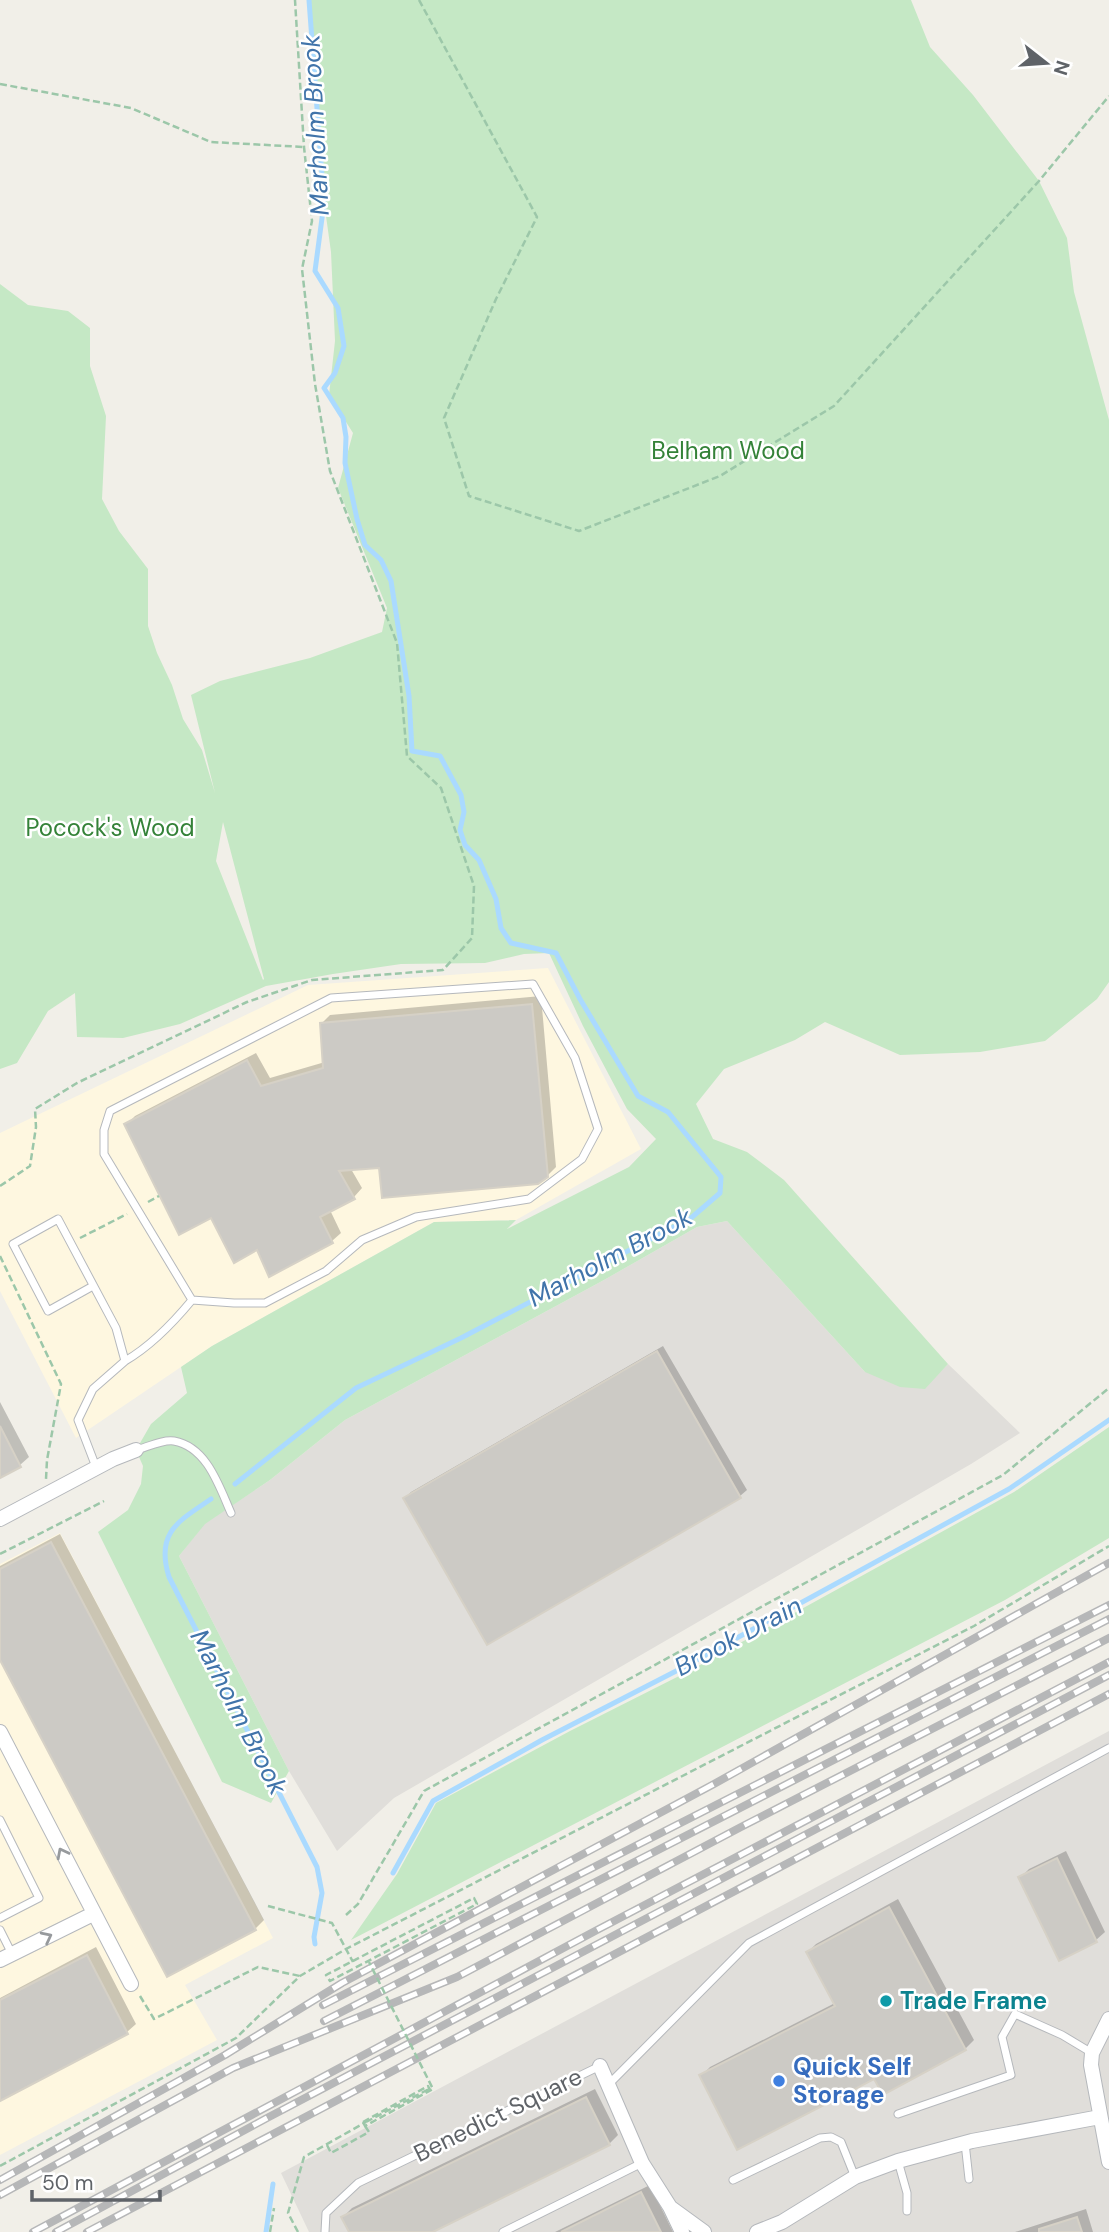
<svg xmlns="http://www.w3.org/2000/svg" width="1109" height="2232" font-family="'DM Sans',sans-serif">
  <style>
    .commercial { fill: #fef7e0 }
    .industrial { fill: #e0deda }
    .green { fill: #c5e8c5; fill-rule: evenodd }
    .shadow { fill: #0003 }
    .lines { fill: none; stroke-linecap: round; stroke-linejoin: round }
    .stream { stroke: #aadaff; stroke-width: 5 }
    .building { fill: #cccac5; stroke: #d6d1c6; stroke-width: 2 }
    .lane-casing { stroke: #b5b8bc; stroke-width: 9 }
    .street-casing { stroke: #b5b8bc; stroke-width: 16 }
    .path { stroke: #9cc7a9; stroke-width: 2.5; stroke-dasharray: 7 3.5; stroke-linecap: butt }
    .lane { stroke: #fff; stroke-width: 7 }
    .street { stroke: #fff; stroke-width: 14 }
    .rail-casing { stroke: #b6b7b8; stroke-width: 8 }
    .rail { stroke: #fff; stroke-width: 5; stroke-dasharray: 16; stroke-linecap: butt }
    .path-bridge { stroke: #9cc7a9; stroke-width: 2.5; stroke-dasharray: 7 3.5; stroke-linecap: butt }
    .oneway { stroke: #979a9d }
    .culture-dot { fill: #0f9aa8; stroke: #fff; stroke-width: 2.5 }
    .shop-dot { fill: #3f7fe0; stroke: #fff; stroke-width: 2.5 }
    .labels { text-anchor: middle; stroke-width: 5; stroke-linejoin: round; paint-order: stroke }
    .park-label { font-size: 24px; fill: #348238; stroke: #fff }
    .culture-label { font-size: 24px; font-weight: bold; fill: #0d838f; stroke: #fff; text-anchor: start }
    .shop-label { font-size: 24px; font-weight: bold; fill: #366cbe; stroke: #fff; text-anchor: start }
    .street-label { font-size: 24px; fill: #5f6368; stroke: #fff }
    .water-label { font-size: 26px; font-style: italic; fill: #4174aa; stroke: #fff }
  </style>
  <rect width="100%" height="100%" fill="#f1efe8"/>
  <path class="commercial" d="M548,968L641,1149L516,1220L434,1222L212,1346L76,1438L0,1291V1133L308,985Z
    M60,1533L273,1938L185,1985L217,2040L0,2155V1564Z"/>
  <path class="industrial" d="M727,1221L865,1372L939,1373L948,1364L1020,1433L971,1464L394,1798L337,1851L289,1771L179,1556L204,1524L270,1480L345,1420L604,1280L697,1227Z
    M1109,1731V2232H309L281,2173Z"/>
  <path class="green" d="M309,0H911L930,47L973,95L1039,181L1067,238L1074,292L1109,420V982L1097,999L1045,1041L980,1052L900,1055L825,1022L795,1040L724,1069L696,1104L713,1139L747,1152L784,1180L948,1364L925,1389L900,1387L865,1372L727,1221L697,1227L604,1280L345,1420L270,1480L205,1524L179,1556L289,1771L271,1803L222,1782L98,1532L128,1510L141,1484L143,1466L136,1450L151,1424L187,1393L181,1367L212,1346L434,1222L516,1220L507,1229L629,1167L656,1139L627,1109L583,1026L549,953L524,954L485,963L401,964L333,974L266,986L180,1024L123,1038L77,1037L75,993L48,1011L17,1063L0,1069V284L28,305L68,311L90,328V366L106,416L102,499L119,531L148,569V626L157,653L172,685L183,719L202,750L215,793L191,695L220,681L310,658L382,632L387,608L338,488L353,433L329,395L335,341L331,252L321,180ZM223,822L264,979L263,980L216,861Z
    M1109,1427V1538L1005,1600L351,1940L397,1874L436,1803L570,1731L691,1670L1014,1492Z"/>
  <path class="shadow" d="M541,996L556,1167L547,1176L380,1166L351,1169L362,1188L354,1197L330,1210L341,1233L332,1241L258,1247L211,1215L126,1125L135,1116L256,1053L270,1078L325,1062L321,1024L330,1015Z
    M663,1346L747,1490L740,1496L488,1643L405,1498L411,1492Z
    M0,1402L29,1457L20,1465L0,1476Z
    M60,1534L264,1920L255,1929L0,1656V1566Z
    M1066,1851L1105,1932L1096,1940L1060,1958L1020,1878L1029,1869Z
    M898,1899L974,2040L965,2049L875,2077L701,2076L710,2067L835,2003L808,1952L816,1944Z
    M96,1947L136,2024L127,2032L0,2099V1998Z
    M595,2089L618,2135L609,2144L429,2232H351L343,2217L352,2208Z
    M650,2185L673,2232H555Z
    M1086,2209L1093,2232H1015Z"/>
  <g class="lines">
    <path class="stream" d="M235,1484L356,1388L461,1338L691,1218L720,1193L721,1177L668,1112L638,1096L580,999L556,953L511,943L501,928L496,899L479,860L465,845L460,830L464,812L461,795L440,756L412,751L409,696L391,581L381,560L365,545L357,519L345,463L346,437L343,418L324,388L335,373L344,346L338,308L315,271L324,203L309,0
      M211,1499C179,1521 155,1532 169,1577L317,1867L322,1893L314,1937L315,1944
      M393,1873L433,1801L542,1740L682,1668L1009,1489L1109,1420
      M266,2232L273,2184"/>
  </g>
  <path class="building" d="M532,1004L548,1177L538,1184L382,1198L379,1168L339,1171L355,1199L320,1217L333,1243L269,1277L257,1250L234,1263L211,1218L179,1235L124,1124L247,1060L261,1086L323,1068L320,1023Z
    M657,1351L741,1498L487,1645L403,1498Z
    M0,1426L21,1467L0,1478Z
    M51,1542L256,1930L167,1977L0,1660V1569Z
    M1057,1858L1097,1942L1059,1961L1018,1877Z
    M889,1907L966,2050L883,2095L874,2079L737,2150L699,2075L835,2006L806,1952Z
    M87,1955L128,2034L0,2101V2000Z
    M586,2097L610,2145L433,2232H349L341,2217Z
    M641,2192L661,2232H561Z
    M1077,2217L1082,2232H1039V2229Z"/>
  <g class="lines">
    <defs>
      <path id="lane" d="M93,1286L48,1311L13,1244L58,1219L116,1328L125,1361L93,1389L78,1420L96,1467
        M125,1361C151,1346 173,1323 192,1300L104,1154V1130L110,1111L331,998L533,984L575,1058L598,1129L582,1159L529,1199L416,1217L362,1240L326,1271L265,1303H234L192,1300
        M136,1450C147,1447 164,1439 174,1441C207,1447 219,1486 231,1513
        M0,1820L39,1898L0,1918
        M0,1930L12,1954
        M609,2084L749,1943L1109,1748
        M898,2114L1011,2075L1002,2037L1015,2014L1062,2035L1092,2053
        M965,2143L969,2179
        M898,2161L907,2193V2211
        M733,2180L820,2138L831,2137L841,2142L855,2177
        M325,2232L326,2213L358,2183L600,2066
        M503,2232L642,2163"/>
      <path id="street" d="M0,1519L113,1459L136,1450
        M0,1732L131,1984
        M0,1960L93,1914
        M1109,2019L1092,2053L1091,2065L1109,2162
        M600,2066L642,2163L670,2207L682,2232
        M671,2208L704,2232
        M757,2232L782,2222L855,2177L898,2161L972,2141L1100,2117"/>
    </defs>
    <use href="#lane" class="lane-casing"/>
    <use href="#street" class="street-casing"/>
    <path class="path" d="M419,0L537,217L496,299L444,418L469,496L579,531L720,476L834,406L1039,181L1109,96
      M0,84L131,108L211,142L304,147
      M0,1186L30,1166L36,1127L35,1109L77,1083L247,1002L312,980L443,970L472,938L474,886L441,788L407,756L397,643L330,471L315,384L302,269L312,221L304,147L295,0
      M148,1202L159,1196
      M80,1238L127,1214
      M0,1256L61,1384L47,1460L46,1479
      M0,1554L104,1501
      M474,1898L477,1904L330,1981L326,1975Z
      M268,1906L332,1923L353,1962
      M346,1915L358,1904L424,1791L1003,1475L1109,1388
      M140,1996L154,2019L258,1967L300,1976
      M327,2145L331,2153L369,2132L365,2126
      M0,2166L236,2038L300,1976L346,1949L974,1626L1109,1546
      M270,2232L274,2208
      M298,2232L288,2213L304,2157L366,2122"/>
    <use href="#lane" class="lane"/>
    <use href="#street" class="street"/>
    <defs>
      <path id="rail" d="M323,2005L1109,1605
        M324,2021L1109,1619
        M0,2180L225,2055L342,1983L714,1784L1109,1563
        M0,2195L233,2068L457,1977L741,1827L1109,1638
        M33,2232L597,1930L1109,1662
        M56,2232L267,2118L1109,1675
        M87,2232L1109,1694"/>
    </defs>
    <use href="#rail" class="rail-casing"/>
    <use href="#rail" class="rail"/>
    <path class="path-bridge" d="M363,2122L365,2126L433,2089L369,1962
      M363,2122L428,2086L430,2090L427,2091
      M366,2122L427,2090L425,2086"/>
  </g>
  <defs><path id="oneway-chevron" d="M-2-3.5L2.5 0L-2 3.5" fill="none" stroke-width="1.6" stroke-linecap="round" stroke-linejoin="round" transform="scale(1.75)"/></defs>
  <g class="oneway">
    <use href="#oneway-chevron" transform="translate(62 1853) rotate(-117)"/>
    <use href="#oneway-chevron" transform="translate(47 1937) rotate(-27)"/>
  </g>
  <circle class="culture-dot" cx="886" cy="2001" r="7"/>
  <circle class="shop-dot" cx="779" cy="2081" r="7"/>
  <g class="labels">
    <g class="park-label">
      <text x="728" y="459">Belham Wood</text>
      <text x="110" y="836">Pocock's Wood</text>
    </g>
    <g class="culture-label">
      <text x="900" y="2009">Trade Frame</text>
    </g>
    <g class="shop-label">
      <text x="793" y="2075">Quick Self<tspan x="793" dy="28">Storage</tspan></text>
    </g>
    <g class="street-label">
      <text transform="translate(498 2115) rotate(-26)" y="8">Benedict Square</text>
    </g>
    <g class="water-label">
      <text transform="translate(315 125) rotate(-93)" y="9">Marholm Brook</text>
      <text transform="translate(610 1257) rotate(-28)" y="9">Marholm Brook</text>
      <text transform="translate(738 1636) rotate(-28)" y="9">Brook Drain</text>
      <text transform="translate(239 1712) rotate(63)" y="9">Marholm Brook</text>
    </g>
  </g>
  <g transform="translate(1046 63) rotate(107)" stroke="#ffffff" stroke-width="5" paint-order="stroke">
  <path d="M0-5L12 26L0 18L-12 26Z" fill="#5f6368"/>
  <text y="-10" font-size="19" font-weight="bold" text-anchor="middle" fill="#5f6368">N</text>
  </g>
  <path d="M32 2190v10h128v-10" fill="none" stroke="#5f6368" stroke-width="3.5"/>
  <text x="42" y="2190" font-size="21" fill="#5f6368" stroke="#ffffff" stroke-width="5" paint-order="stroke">50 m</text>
</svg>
